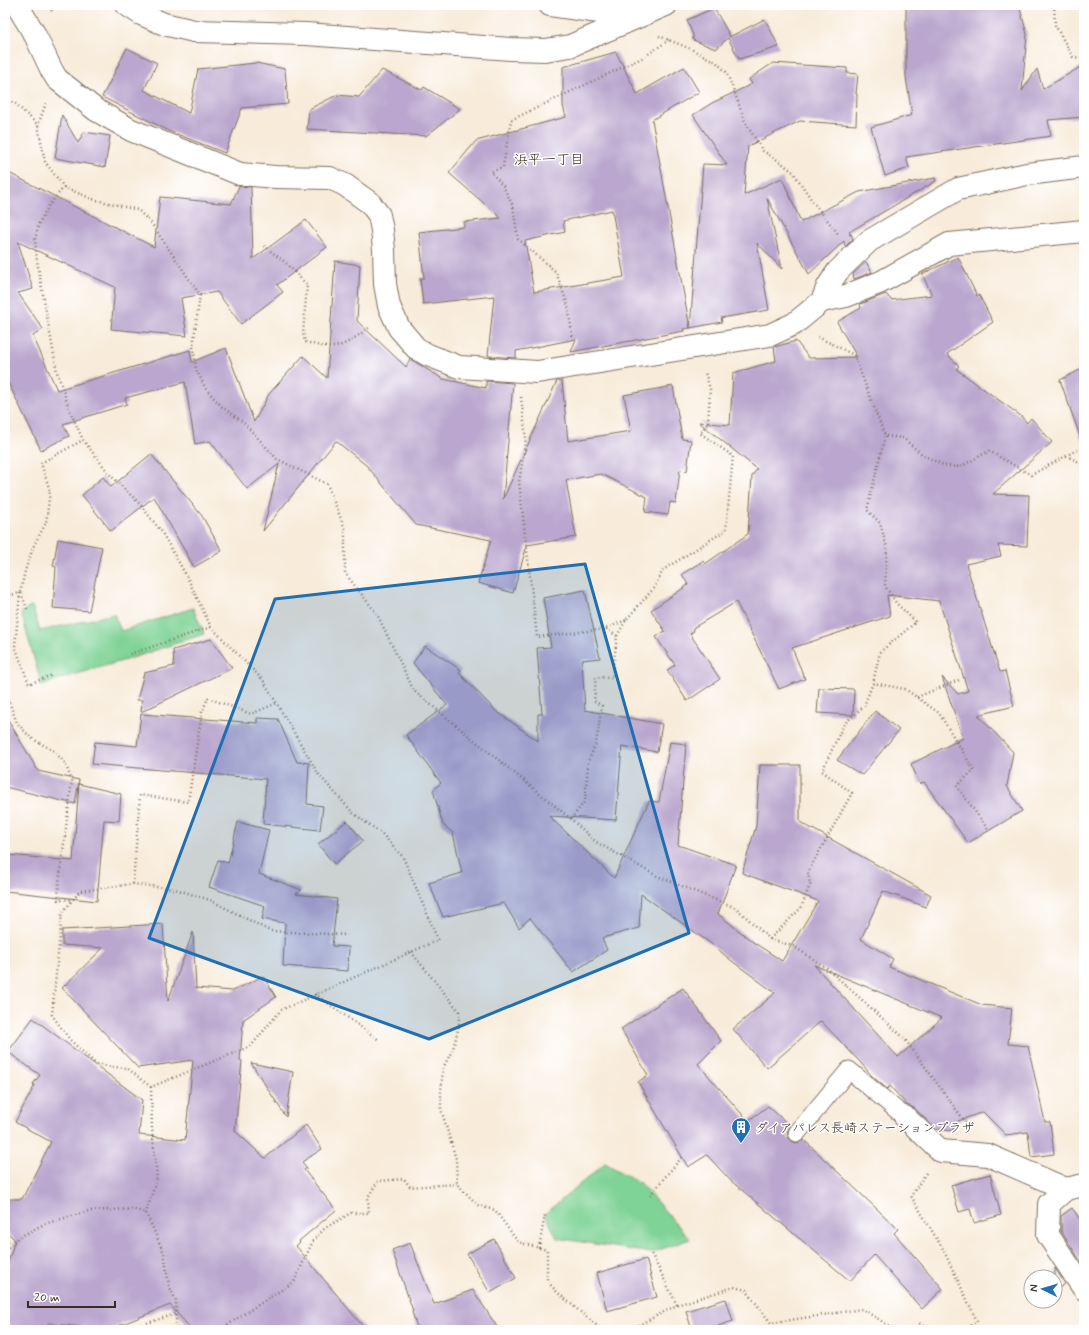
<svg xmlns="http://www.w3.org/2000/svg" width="1089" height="1335" font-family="Mynerve,'Klee One',sans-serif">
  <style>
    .green { fill: #7fd396; stroke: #5d7e5a }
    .building { fill: #baa6ce; fill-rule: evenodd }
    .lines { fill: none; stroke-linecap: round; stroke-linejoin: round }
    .lane-casing { stroke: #7d6e5f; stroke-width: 19 }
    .street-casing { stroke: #7d6e5f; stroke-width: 24 }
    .secondary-casing { stroke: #7d6e5f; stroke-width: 24 }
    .path { stroke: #7d6e5f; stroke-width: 2.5; stroke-dasharray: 1 3; stroke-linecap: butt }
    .lane { stroke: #fff; stroke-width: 17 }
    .street { stroke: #fff; stroke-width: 22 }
    .secondary { stroke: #fff; stroke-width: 22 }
    .marked { fill: #1f6fb2; fill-opacity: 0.2; stroke: #1f6fb2; stroke-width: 3; stroke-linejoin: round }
    .labels { text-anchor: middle; stroke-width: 3; stroke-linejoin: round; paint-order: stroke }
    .poi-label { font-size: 13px; fill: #3b2a1e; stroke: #fff; text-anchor: start }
    .neighbourhood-label { font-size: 14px; fill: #3b2a1e; stroke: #fff }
  </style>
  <rect width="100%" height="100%" fill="#fff"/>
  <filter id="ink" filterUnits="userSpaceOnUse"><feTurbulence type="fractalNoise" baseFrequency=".025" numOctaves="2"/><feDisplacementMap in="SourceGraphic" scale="8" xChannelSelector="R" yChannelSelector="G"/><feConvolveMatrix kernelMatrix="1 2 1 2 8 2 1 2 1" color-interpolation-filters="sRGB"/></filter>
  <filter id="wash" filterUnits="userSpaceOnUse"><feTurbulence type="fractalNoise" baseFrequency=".012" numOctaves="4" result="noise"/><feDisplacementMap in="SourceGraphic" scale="16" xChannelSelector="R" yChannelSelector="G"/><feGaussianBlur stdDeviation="0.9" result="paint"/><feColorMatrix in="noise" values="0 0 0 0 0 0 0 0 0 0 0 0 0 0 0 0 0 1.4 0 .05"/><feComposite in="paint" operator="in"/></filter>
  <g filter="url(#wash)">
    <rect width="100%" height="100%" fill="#f8ebd9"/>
    <path class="green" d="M32,606L40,631L114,614L121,631L193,608L204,634L129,659L56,680L42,686L21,613Z
      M605,1163L640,1183L690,1239L651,1253L557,1238L545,1214Z"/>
    <g id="blocks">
      <path class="building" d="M906,5H1019L1027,34L1022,91L1037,69L1043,89L1084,65V117L1048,120L1051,136L906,157L909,168L885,176L871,127L912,115L906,77Z
        M714,8L730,36L729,37L765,19L779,47L739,59L728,38L716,49L693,40V35L687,20Z
        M127,48L157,63L144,90L189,113L198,69L256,63L285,69L288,104L242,108L225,153L169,131L102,97Z
        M616,52L637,94L684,67L699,92L652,120L690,328L683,329L684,331L571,352L576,339L516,351V358L488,356L494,296L423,304L420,278H424L419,232L464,227V222L501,218L449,173L476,141L566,117L563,106V67ZM612,210L624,277L534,292L525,241L565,232L563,221Z
        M773,63L847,68V73L858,74L856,94H857L856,125L800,121L748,146L744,195L782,178L801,222L859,192L935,178L936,181L849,232L851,234L849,235L851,234L853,239L845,247L844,241L809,274L767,198L782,269L757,243L769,310L721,318L722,322L690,328L703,164L727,165L693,115L712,103L752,84L749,79Z
        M382,70L422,90L424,87L460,109L426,136L307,129L309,109L337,95L359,97Z
        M62,115L78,143L84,132L110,136L105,167L55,158Z
        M5,171L154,247L160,197L231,204L239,186L251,187L253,259L306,220L327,247L277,285L283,292L241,324L217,292L181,298L187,336L111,329L115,287L18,242L33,289L18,293L43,329L33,336L57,390L190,350L192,362L226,348L254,422L269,394L303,356L327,378L335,261L360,265L357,321L406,367L410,359L443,379L486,388V381L513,383L503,499L557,381H562L568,441L631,431L624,395L673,386L682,439L691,440L687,471L680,470L676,503L670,502L668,515L645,512L647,497L601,474L566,480L576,537L527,545L513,593L478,583L491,540L416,525L367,466L336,441L263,531L279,464L247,489L210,441L195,444L185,382L125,398L127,404L63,424L69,436L41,450L5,376Z
        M958,257L977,296L979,295L993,322L947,354L959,366L956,369L1021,416L1027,423L1031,418L1052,442L993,494L1029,495L1027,546L998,545L1001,556L966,564L1000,672L1005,671L1014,706L978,715L1013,752L1007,786L1022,811L968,843L924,782L920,784L911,764L963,738L942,677L958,694L968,691L939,601L887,595L890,616L792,648L805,679L779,689L736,602L693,628L694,631L690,634L720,679L687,701L667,670L675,665L656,637L665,631L651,610L688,585L682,574L703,561L705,564L748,534L752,476L757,469L699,422L730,425L733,373L776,361L774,347L796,341L809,358L857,357L837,322L861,308L860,304L886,294L891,300L932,295L922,274Z
        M866,262L872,272L854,279L853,274Z
        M1084,368V439H1081L1060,380Z
        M151,454L202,516L222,551L194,567L154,497L111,531L82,495L103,477L111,487Z
        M58,539L102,547L89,611L53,608L56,567L53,566Z
        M585,590L600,658L582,660L585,710L662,724L657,752L622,746L616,820L549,816L614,878L649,801L659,802L670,742L686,744L678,845L736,865L718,914L753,942L782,961L818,901L742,873L756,826L760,765H800V822L931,895L926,907L883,891L861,939L893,959L889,967L982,1005L1012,1008L1008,1044L1028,1046L1045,1122H1050L1054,1154L1031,1157L1028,1132L1006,1135L983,1112L958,1121L952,1131L936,1129L914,1108L907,1105L890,1086L887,1089L872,1076L860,1062L821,1021L767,1068L733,1029L775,993L732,961L710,943L641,894L639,928L602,938L607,950L573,972L530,918L519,928L504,903L443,917L429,883L462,873L453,833L443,825L433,790L441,783L406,735L447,705L413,663L425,646L461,670L459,673L496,711L538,741V714H542L537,648L551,647L543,598ZM814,965L942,1018L898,1057Z
        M211,639L232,668L141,712L142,700H137L144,673L174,666L173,650Z
        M819,688L854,689L853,715L817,713Z
        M875,711L899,730L862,775L837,760Z
        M141,714L257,723V718L278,719L297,762L309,763L307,804L323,806L320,830L263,824L266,779L92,764L95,742L137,746Z
        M5,715L38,771L79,780L75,804L5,787Z
        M79,784L121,794L119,821L104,820L97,901L5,891L9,855L73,861Z
        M347,821L363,841L334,864L318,844Z
        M238,822L269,830L259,874L302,890L296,894L337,899L332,946L349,947L348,971L283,966L285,923L262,919L265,906L209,887L218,860L228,863Z
        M163,924L168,1001L193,932L196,988L233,991L263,976L276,997L243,1020L240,1060L242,1061L235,1131L265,1158L306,1125L322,1149L302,1162L307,1168L304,1170L336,1210L299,1241L300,1242L296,1246L366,1330H192L170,1305L108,1330L48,1323L46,1330H5V1273L15,1240L5,1230V1199H22L51,1142L15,1122L35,1085L33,1084L40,1075L8,1052L33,1018L142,1100L139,1135L185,1140L193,1060L138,1068L62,988L103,948L62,945V930Z
        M683,988L721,1041L698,1064L748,1121L768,1106L790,1126L787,1132L788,1137L790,1140L796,1143L800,1142L804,1140L898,1229L894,1233L943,1289L922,1309L874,1255L850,1281L730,1180L707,1155L688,1167L638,1082L648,1075L621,1029Z
        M251,1063L293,1072L286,1117Z
        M990,1174L1001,1215L974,1223L970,1209L959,1212L951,1185Z
        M1072,1208L1084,1225V1266L1061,1231V1216Z
        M494,1239L516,1278L490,1293L467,1254Z
        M410,1243L434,1304L473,1290L499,1330H418L412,1312L413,1311L392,1250Z
        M646,1259L657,1297L607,1311L597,1273Z
        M1055,1268L1065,1284L1055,1291Z
        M726,1299L733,1321L705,1330H692L686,1311Z"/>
    </g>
  </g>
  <g filter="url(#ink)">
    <use href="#blocks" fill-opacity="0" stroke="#7d6e5f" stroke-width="1"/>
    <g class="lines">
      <defs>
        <path id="lane" d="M797,1133L849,1070L905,1117"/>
        <path id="street" d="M17,5L35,35L52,71L57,79L96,110L131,130L240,174L275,177L330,178L345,185L370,203L379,215L382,230L384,250L385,284L389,306L399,328L416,348L428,355L459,367L537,372L770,335L794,324L822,301L846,296L881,282L949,244L1084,231
          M550,5L606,13L624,23
          M822,301L828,286L838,271L869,241L958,189L1027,174L1084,167
          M905,1117L941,1151L988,1155L1066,1189L1084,1185
          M1066,1189L1049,1204L1048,1235L1084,1289"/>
        <path id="secondary" d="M127,5L141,14L164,24L194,31L306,34L511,49L545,50L570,46L666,5"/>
      </defs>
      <use href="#lane" class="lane-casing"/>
      <use href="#street" class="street-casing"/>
      <use href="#secondary" class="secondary-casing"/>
      <path class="path" d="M1054,5L1055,25L1073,57L1084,58
        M51,11L55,5
        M659,36L691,49L716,62L726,72L733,88L745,122L763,151L779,161L793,172L813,202L839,235
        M5,97L16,104L38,125
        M46,103L38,125L45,162L64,187L92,199L138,210L151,223L200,295L193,346L196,369L206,389L221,406L243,422L277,459L327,484L345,529V573L377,614L414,691L571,819L596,842L657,876L736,908L770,939L793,946L828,969L904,1038L969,1127
        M64,187L49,205L39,223L35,240L37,261L57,372L70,411L83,440L111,476L138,502L161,531L186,575L211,627L263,680L319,775L353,813L382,834L403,857L438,940L281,1010L251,1046L151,1087
        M264,246L286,263L307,285L303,333L305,342C313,344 325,348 333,347C346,346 360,334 370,327
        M818,337L854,355L885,436L903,438L923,455L945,466L960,467L989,451L1031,475L1075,451L1084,449
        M573,340L568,306L556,272L518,239L513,206L503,186L491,172L503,167L511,120L644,57L669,40
        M521,397L526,438L519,482L537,637L605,629L626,620
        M1066,456L1084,464
        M20,593L15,646L29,684L52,675
        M21,593L27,609
        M5,596L20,593L25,571L34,545L46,523L50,491L41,463L83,440
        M606,629L617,636
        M130,654L211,627
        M873,683L905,689L939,713L974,770L957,786L989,831
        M5,691L17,723L31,738L54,751L65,763L72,781L59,882L58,900L74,899
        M917,697L959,680
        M571,819L585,801L588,762L596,743L602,706L594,701L596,677L612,678L617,636L626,620L654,588L663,570L726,530L733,456L700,433L708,423L710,389L705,372
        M133,884L140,795L188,802L202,712L208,698L251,714L277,703
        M770,939L801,908L810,885L808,872L852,793L822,771L844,724L864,706L873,683L880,652L916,622L897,604L885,586L887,548L880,523L867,510L885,436
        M411,952L459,1011V1026L453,1049L443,1068L441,1092V1109L456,1159L457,1184L479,1206L495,1210L518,1242L547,1250V1281L558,1293L602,1330
        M315,994L379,1040
        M151,1087L127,1068L112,1067L96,1064L70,1040L52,1015L62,913L80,891L133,884L175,889L210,900L270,931L347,935
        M151,1087L152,1128L157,1178L146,1213L164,1253L169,1285L176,1301V1325L178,1330
        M926,1173L911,1196L943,1249L977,1321L964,1330
        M650,1195L682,1157
        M5,1239L12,1244
        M539,1248L545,1214
        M5,1250L18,1238L44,1224L89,1211L132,1209L146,1213
        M677,1305L734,1287L746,1290L771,1323L862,1309L896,1330
        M124,1330L176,1314
        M221,1330L236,1319L294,1282L313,1241L325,1228L351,1213H369L368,1197L378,1181L404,1179L410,1187L457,1184
        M627,1330L641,1324L677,1305L651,1253
        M916,1330L919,1323L929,1330"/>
      <use href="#lane" class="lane"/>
      <use href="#street" class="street"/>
      <use href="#secondary" class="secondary"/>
    </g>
  </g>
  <path class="marked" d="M585,564L689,933L429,1039L149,938L275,599Z"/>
  <defs>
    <symbol id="building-pin" viewBox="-11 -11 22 30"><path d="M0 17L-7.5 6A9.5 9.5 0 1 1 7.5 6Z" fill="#1f6fb2" stroke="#fff"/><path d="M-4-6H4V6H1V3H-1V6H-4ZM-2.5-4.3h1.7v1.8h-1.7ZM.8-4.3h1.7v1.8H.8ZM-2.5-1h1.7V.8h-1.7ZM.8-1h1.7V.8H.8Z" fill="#fff"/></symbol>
  </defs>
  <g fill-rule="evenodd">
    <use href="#building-pin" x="730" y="1116" width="22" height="30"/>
  </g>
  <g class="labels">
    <g class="poi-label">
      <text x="755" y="1132">ダイアパレス長崎ステーションプラザ</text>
    </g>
    <g class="neighbourhood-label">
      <text x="549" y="164">浜平一丁目</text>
    </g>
  </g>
  <rect width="1089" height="1335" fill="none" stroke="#fff" stroke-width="20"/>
  <g transform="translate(1043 1289) rotate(275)"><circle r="19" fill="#ffffff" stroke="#b1aaa5"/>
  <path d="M0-3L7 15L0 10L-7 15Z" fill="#1f6fb2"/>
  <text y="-6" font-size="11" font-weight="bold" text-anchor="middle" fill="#3b2a1e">N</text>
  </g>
  <path d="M28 1301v6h87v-6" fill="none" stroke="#3b2a1e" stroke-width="2"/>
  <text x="34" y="1301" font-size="12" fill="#3b2a1e" stroke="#ffffff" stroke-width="3" paint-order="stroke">20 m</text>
</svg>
